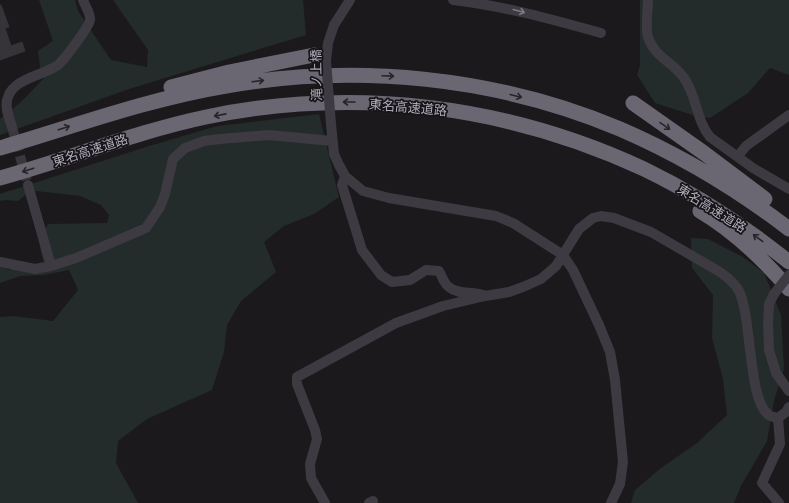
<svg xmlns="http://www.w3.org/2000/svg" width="789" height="503" font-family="Cabin,'Noto Sans JP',sans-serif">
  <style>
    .green { fill: #232c2a }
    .building { fill: #363438; stroke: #363338 }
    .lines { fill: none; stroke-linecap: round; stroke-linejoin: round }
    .minor-tunnel { stroke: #39363c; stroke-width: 10; stroke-dasharray: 10 5; stroke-linecap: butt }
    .minor { stroke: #3d3a41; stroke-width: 10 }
    .highway { stroke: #6a6672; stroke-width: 15 }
    .minor-bridge { stroke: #3d3a41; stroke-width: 10 }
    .oneway { stroke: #7c7984 }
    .oneway2 { stroke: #272429 }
    .labels { text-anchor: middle; stroke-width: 3.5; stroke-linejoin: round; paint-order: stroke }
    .street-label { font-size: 13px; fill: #b0acbb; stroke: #161417 }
  </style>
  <rect width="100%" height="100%" fill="#1b191c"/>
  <path class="green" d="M39,0H75L78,11L111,60L147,67L148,50L113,0H303L306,35L129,89L0,135V119L21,102L44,78L40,67L38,51L53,41Z
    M640,0H789V75L770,68L748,93L710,118L696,116L655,103L637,75L640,65Z
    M319,114L339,197L314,214L284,226L264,242L276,272L241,301L227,325L224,352L212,390L147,419L118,441L116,463L138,503H0V317L14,316L53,321L78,290L69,270L44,275L20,276L0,283V267L10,270L12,264L37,266L44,262C38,247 39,238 48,224L107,223L109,215L101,205L80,196L36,191L28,193L18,201L5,200L0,201V194L149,146L217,126Z
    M691,238L708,239L743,257L764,273L781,315L784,369L774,401L767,441L741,486L734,503H631L635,490L661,468L697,443L727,415L723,379L712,338L713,295L692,268Z"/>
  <path class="building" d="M0,5H1L9,27L5,28L11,46L22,42L25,51L0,60Z"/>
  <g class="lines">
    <path class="minor-tunnel" d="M12,127L28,185"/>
    <path class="minor" d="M453,0C504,6 551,19 601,33
      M648,0C648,10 645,28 648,37C654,57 673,62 684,78C697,96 696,120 710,137L753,168L789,189
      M334,25L350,0
      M331,124L334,154L339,165L345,176L363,191L389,198L496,216L513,223L563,255L573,270L599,325L610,352L615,380L623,462L620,484L611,503
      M12,127C9,118 4,106 8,97C14,78 45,75 58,65C64,60 89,27 90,20C91,14 85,6 83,0
      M738,156L746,146L789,115
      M345,176L342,185L362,250L381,275L392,282L410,280L426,270L439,271C442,276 444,284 449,287C458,295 472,291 483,295
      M28,185L51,266
      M0,262L35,269L51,266L76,258L146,228L160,207L165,194L173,159L185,148L204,141L220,139L269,135L332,141
      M774,294L769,304L768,325L769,350L776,373L789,391
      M778,418L780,444L762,483L779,503
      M325,503L311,478L310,464L317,439L315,430L297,384V377L396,323L443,306L485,296L509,292L523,287L541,279L556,266L579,229L593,218L601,216L614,218L651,232L720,272C727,277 735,283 739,291C752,317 748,402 769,415C771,417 775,417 778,418L786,412L789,407
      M369,503L373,501"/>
    <path class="highway" d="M171,87L229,72L314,55
      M633,103L704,153L765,199
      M0,148C75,126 148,99 226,86C357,63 497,77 620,129C680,155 737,189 789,229
      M0,178C69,159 135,132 206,117C354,86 507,105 644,169C696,194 744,226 789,262
      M700,211C734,231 763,259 789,289"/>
    <path class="minor-bridge" d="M331,124L326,61L328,43L334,25
      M774,294L789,275"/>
  </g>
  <defs><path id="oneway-shaft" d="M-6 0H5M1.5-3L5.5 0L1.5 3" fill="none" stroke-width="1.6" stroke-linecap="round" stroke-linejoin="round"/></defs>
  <use class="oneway" href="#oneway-shaft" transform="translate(519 11) rotate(15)"/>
  <g class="oneway2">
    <use href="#oneway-shaft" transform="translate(388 76) rotate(2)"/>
    <use href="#oneway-shaft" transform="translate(258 81) rotate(-7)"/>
    <use href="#oneway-shaft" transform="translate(516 96) rotate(14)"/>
    <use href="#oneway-shaft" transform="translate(349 102) rotate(-180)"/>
    <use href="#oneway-shaft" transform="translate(220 115) rotate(169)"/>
    <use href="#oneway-shaft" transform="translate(665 126) rotate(35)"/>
    <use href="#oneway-shaft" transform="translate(64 128) rotate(-18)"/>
    <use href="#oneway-shaft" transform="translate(28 170) rotate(162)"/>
    <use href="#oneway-shaft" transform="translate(758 238) rotate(-144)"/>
  </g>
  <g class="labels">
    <g class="street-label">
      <text transform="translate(316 75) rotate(-91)" y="5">滝ノ上橋</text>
      <text transform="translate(408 107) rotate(5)" y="5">東名高速道路</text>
      <text transform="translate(90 150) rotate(-18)" y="5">東名高速道路</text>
      <text transform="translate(712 208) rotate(32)" y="5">東名高速道路</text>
    </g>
  </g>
</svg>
